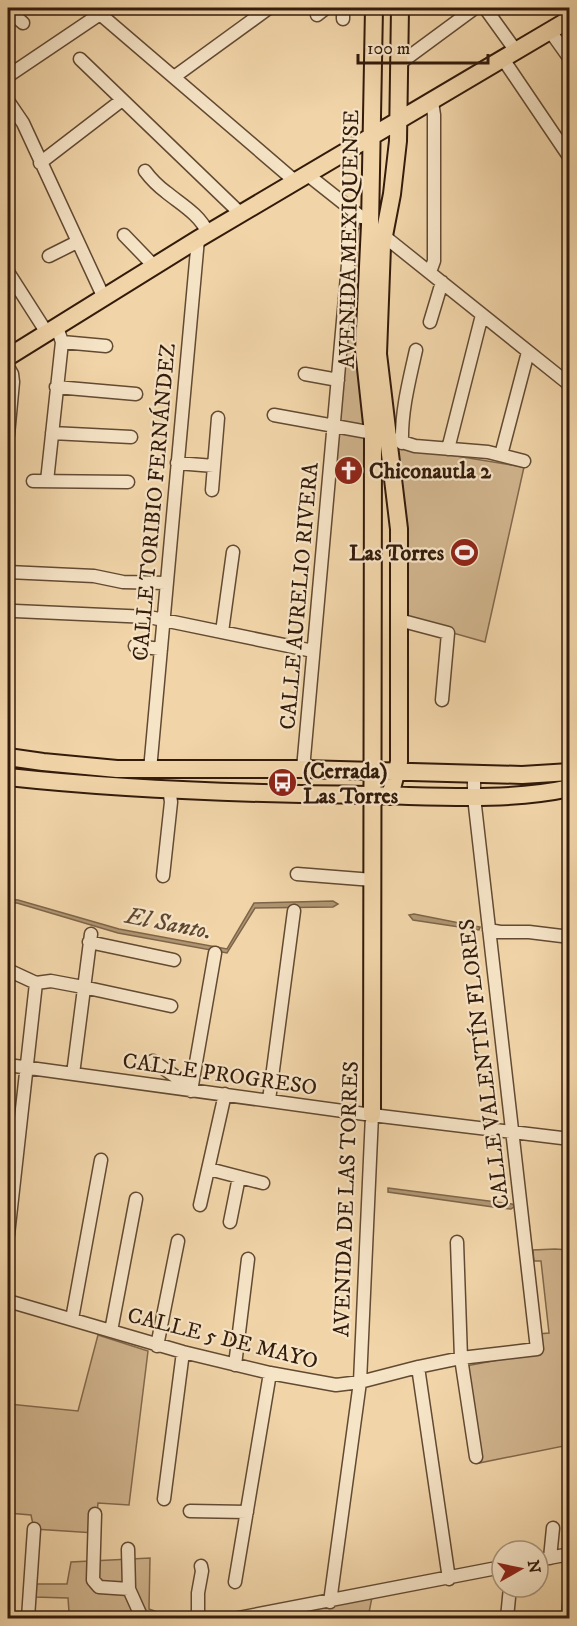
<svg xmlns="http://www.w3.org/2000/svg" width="577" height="1626" font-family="'IM FELL DW Pica',serif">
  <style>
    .green { fill: #d1b58e; stroke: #82684c; stroke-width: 1.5 }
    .water { fill: #b09673; stroke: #7e6549; stroke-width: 1.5 }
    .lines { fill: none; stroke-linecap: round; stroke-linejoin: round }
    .minor-casing { stroke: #624a32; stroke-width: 15 }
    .major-casing { stroke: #331b0b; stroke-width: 20 }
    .minor { stroke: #f6e4c7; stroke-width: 12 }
    .major { stroke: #f1d5a9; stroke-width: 16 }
    .labels { text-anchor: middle; stroke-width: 4.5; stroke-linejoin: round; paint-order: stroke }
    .street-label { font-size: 22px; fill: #331b0b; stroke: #f6e4c7 }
    .poi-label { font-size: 22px; font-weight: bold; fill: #331b0b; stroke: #f6e4c7; text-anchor: start }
    .water-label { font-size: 24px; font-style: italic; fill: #5f462f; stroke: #f6e4c7 }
  </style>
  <rect width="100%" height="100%" fill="#f1d5a9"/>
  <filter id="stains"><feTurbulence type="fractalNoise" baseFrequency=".00333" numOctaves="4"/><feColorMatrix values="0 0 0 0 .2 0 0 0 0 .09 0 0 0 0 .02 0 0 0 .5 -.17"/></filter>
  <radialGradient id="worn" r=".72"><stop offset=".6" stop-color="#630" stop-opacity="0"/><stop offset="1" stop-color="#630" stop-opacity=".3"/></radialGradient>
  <path class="green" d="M355,228H359L361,230L367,473L336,466L346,305Z
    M395,446L524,467L485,642L407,620L404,530Z
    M555,1249L569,1250V1445L479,1463L466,1366L540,1352L538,1334L549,1333L541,1261H534L533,1250Z
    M98,1335L148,1351L129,1505L98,1503L95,1533L34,1529L31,1515L8,1513L9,1404L78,1411Z
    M150,1558L149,1609L174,1618H128L69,1612L68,1598L34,1597L35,1584H67L71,1562Z
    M372,1597L368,1618H292L293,1612Z"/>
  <path class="water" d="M8,899L18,900L119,929L227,949L254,903L333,901L338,904L333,907L255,908L227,953L118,933L17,903H8Z
    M414,914L480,927L479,930L413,920L409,915Z
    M388,1188L512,1204L515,1206L511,1209L493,1207L388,1192Z"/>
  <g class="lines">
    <defs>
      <path id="minor" d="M93,8L296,182
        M343,8V19
        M485,8L516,51
        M8,10L23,23
        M317,15L326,8
        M550,31L570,59
        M80,59L241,214
        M503,59L570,158
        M399,64L475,8
        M8,76L100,14
        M174,77L269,8
        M8,101L23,123L104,298
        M40,163L122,100
        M145,171C151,179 158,186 166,192C182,205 199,214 208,233
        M308,175L361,217
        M379,232L570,385
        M124,235L154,266
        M49,256L77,242
        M8,272L47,333
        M430,272L434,261V115L432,102
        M430,322L442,282
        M62,342L106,346
        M8,367L12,374L13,382L8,435
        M305,374L338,380
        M56,387L136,394
        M274,415L373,433L415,446L488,452L524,461
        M52,433L131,437
        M402,443C401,412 409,381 416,350
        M448,449L482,315
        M501,455L528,352
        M177,463L214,466
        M33,481L128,482
        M47,481L62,342L57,327
        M212,490L218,418
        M8,572L94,576L123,582L166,583
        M15,611L149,617L313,651
        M399,620L448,633L442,700
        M222,632L233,552
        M135,646L161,649
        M303,769L351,231L355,212
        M150,770L198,239
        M297,874L373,880
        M163,876L171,802L169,788
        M489,930L500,932H529L570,937
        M89,942L174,960
        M8,970L36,983L51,981L83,987L171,1006
        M153,1061L192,1088
        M8,1065L372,1115L570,1139
        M73,1074L91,934
        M191,1091L215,953
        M269,1100L294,911
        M209,1169L263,1183
        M200,1205L225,1094
        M230,1222L239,1177
        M8,1235L36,983
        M457,1242L461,1358L476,1457
        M8,1301L183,1352L270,1373L336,1385L360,1382L418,1367L461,1358L537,1349L474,797V774
        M72,1319L101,1160
        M111,1331L136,1199
        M157,1346L178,1241
        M235,1365L248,1259
        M418,1367L449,1579
        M164,1499L183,1352
        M190,1511L247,1512
        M95,1514L93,1580L99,1587L129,1589
        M128,1549L129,1589L142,1618
        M550,1558L553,1528
        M538,1560L570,1554
        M235,1582L270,1373
        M330,1602L360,1382L372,1115
        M28,1618L34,1529
        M198,1618V1593L202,1571L201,1566
        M238,1618L502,1567
        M507,1618L510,1587
        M568,1618L570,1594"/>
      <path id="major" d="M8,357L198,239L570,19
        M8,757L43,762L117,769H303L522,775L570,772
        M8,777C128,790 249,794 370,795C435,796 506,802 570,788
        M390,796L399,762V529L378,354L382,246L392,194L398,141L400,8
        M372,1115L373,433L364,350L370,225L374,8"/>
    </defs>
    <use href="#minor" class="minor-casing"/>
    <use href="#major" class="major-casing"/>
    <use href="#minor" class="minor"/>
    <use href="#major" class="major"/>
  </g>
  <defs>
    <symbol id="church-disc" viewBox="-11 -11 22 22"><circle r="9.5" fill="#8f2418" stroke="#f6e4c7"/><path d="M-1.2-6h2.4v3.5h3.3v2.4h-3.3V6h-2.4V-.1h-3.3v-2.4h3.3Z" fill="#fff"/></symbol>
    <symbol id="stadium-disc" viewBox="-11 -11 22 22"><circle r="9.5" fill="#8f2418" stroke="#f6e4c7"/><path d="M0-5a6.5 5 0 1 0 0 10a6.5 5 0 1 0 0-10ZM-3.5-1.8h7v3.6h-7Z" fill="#fff"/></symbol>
    <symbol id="bus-disc" viewBox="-11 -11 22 22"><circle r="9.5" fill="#8f2418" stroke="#f6e4c7"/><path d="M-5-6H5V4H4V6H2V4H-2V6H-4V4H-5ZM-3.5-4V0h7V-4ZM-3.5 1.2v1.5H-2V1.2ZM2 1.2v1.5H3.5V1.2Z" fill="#fff"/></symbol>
  </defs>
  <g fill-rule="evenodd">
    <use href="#church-disc" x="332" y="454" width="33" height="33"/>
    <use href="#stadium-disc" x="448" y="536" width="33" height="33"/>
    <use href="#bus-disc" x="266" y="766" width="33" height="33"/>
  </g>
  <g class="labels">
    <g class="street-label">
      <text transform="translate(348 239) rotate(-89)" y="8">AVENIDA MEXIQUENSE</text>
      <text transform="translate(153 502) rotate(-85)" y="8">CALLE TORIBIO FERNÁNDEZ</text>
      <text transform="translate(298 596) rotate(-85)" y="8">CALLE AURELIO RIVERA</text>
      <text transform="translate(483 1064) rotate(-97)" y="8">CALLE VALENTÍN FLORES</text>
      <text transform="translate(220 1073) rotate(8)" y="8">CALLE PROGRESO</text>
      <text transform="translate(345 1199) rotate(-88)" y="8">AVENIDA DE LAS TORRES</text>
      <text transform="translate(223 1337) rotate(14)" y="8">CALLE 5 DE MAYO</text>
    </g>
    <g class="poi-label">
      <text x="369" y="478">Chiconautla 2</text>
      <text x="444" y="560" text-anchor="end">Las Torres</text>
      <text x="303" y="778">(Cerrada)<tspan x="303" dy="25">Las Torres</tspan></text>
    </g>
    <g class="water-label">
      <text transform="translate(169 923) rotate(11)" y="8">El Santo.</text>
    </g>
  </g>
  <rect width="577" height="1626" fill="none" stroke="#f1d5a9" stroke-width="30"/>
  <rect x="9" y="9" width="559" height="1608" fill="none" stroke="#331b0b" stroke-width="3"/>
  <rect x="15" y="15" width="547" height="1596" fill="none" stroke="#331b0b" stroke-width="1.5"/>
  <g transform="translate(520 1569) rotate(81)"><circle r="28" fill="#f6e4c7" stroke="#a8947c" stroke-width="1.5"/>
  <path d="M0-4.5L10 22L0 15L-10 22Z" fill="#8f2418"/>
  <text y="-9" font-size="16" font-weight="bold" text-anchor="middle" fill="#331b0b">N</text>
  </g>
  <path d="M358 54v9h130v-9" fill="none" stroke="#331b0b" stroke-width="3"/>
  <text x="367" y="54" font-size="18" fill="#331b0b" stroke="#f6e4c7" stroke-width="4.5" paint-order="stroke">100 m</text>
  <rect width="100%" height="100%" filter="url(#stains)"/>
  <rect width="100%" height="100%" fill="url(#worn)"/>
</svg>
